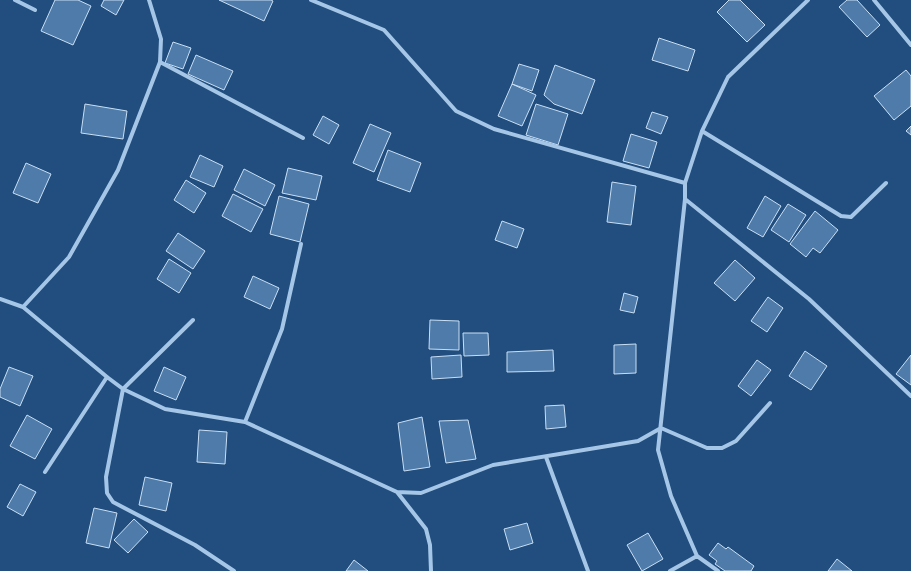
<svg xmlns="http://www.w3.org/2000/svg" width="911" height="571" font-family="'Work Sans',sans-serif">
  <style>
    .building { fill: #4e7ba9; stroke: #c9dff5 }
    .lines { fill: none; stroke-linecap: round; stroke-linejoin: round }
    .minor { stroke: #a5c6e7; stroke-width: 4 }
  </style>
  <rect width="100%" height="100%" fill="#214e7e"/>
  <path class="building" d="M55,0H78L91,6L73,45L41,31Z
    M104,0H124L116,15L101,6Z
    M219,0H271L273,1L264,21Z
    M729,0H740L765,25L747,42L717,12Z
    M847,0H857L880,25L867,37L839,7Z
    M659,38L695,50L688,71L652,60Z
    M173,42L191,48L183,69L165,63Z
    M196,55L233,71L224,90L188,74Z
    M519,64L539,70L532,91L512,84Z
    M555,65L595,80L582,114L554,104L544,95Z
    M906,70L911,76V106L894,120L874,96Z
    M512,84L536,95L522,126L498,116Z
    M85,104L127,111L123,139L81,133Z
    M536,104L568,114L558,145L526,135Z
    M652,112L668,117L661,134L646,128Z
    M323,116L339,125L329,144L313,135Z
    M370,124L391,133L374,172L353,163Z
    M911,126V135L906,131Z
    M631,134L657,142L649,168L623,161Z
    M388,150L421,163L410,192L377,180Z
    M200,155L223,166L214,187L190,177Z
    M26,163L51,174L38,203L13,193Z
    M288,168L322,176L316,200L282,193Z
    M244,169L275,185L265,206L234,190Z
    M186,180L206,193L194,213L174,200Z
    M612,182L636,186L631,225L607,222Z
    M233,194L263,209L251,232L222,216Z
    M279,196L309,204L300,242L270,234Z
    M765,196L781,206L763,237L747,228Z
    M788,204L806,215L789,242L771,230Z
    M815,211L838,230L820,253L813,248L806,257L790,244Z
    M502,221L524,229L517,248L495,240Z
    M178,233L205,251L193,269L166,251Z
    M169,259L191,273L179,293L157,279Z
    M735,260L755,278L735,301L714,283Z
    M253,276L279,288L270,309L244,297Z
    M624,293L638,297L634,313L620,310Z
    M768,297L783,308L767,332L751,321Z
    M430,320L459,321V350L429,349Z
    M463,333H488L489,355L464,356Z
    M636,344V373L614,374V345Z
    M553,350L554,371L507,372V352Z
    M805,351L827,366L811,390L789,376Z
    M461,355L462,377L432,379L431,357Z
    M911,355V385L896,374Z
    M757,360L771,370L751,396L738,386Z
    M9,367L33,376L20,406L0,397V389Z
    M164,367L186,377L176,400L154,391Z
    M564,405L566,427L546,429L545,406Z
    M27,415L52,429L35,459L10,446Z
    M422,417L430,467L404,471L398,423Z
    M468,420L476,459L446,463L439,421Z
    M199,430L227,432L225,464L197,462Z
    M145,477L172,483L166,511L139,505Z
    M20,484L36,492L23,516L7,507Z
    M94,508L117,513L109,548L86,543Z
    M134,519L148,532L128,553L114,540Z
    M527,523L533,543L510,550L504,529Z
    M648,533L663,559L642,571L627,545Z
    M718,543L726,549L728,547L754,566L751,571H725L715,564L717,561L709,555Z
    M837,559L852,571H828Z
    M354,560L368,571H346Z"/>
  <g class="lines">
    <path class="minor" d="M15,0L35,10
      M311,0L384,30L456,111L494,129L685,183
      M874,0L911,45
      M160,62L303,138
      M702,131L841,216L851,217L886,183
      M685,199L809,299L911,396
      M0,299L23,307L107,377L123,389L165,409L245,422L397,492L421,493L493,465L638,441L661,428
      M23,307L69,257L118,170L160,62L161,39L149,0
      M193,320L123,389L106,477L107,493L113,502L195,545L234,571
      M245,422L282,329L301,244
      M661,428L707,448H722L736,441L770,403
      M546,457L588,571
      M45,472L107,377
      M397,492L426,529L430,545L431,571
      M670,571L697,556
      M718,571L697,556L671,496L658,450L685,199V183L702,131L728,77L808,0"/>
  </g>
</svg>
